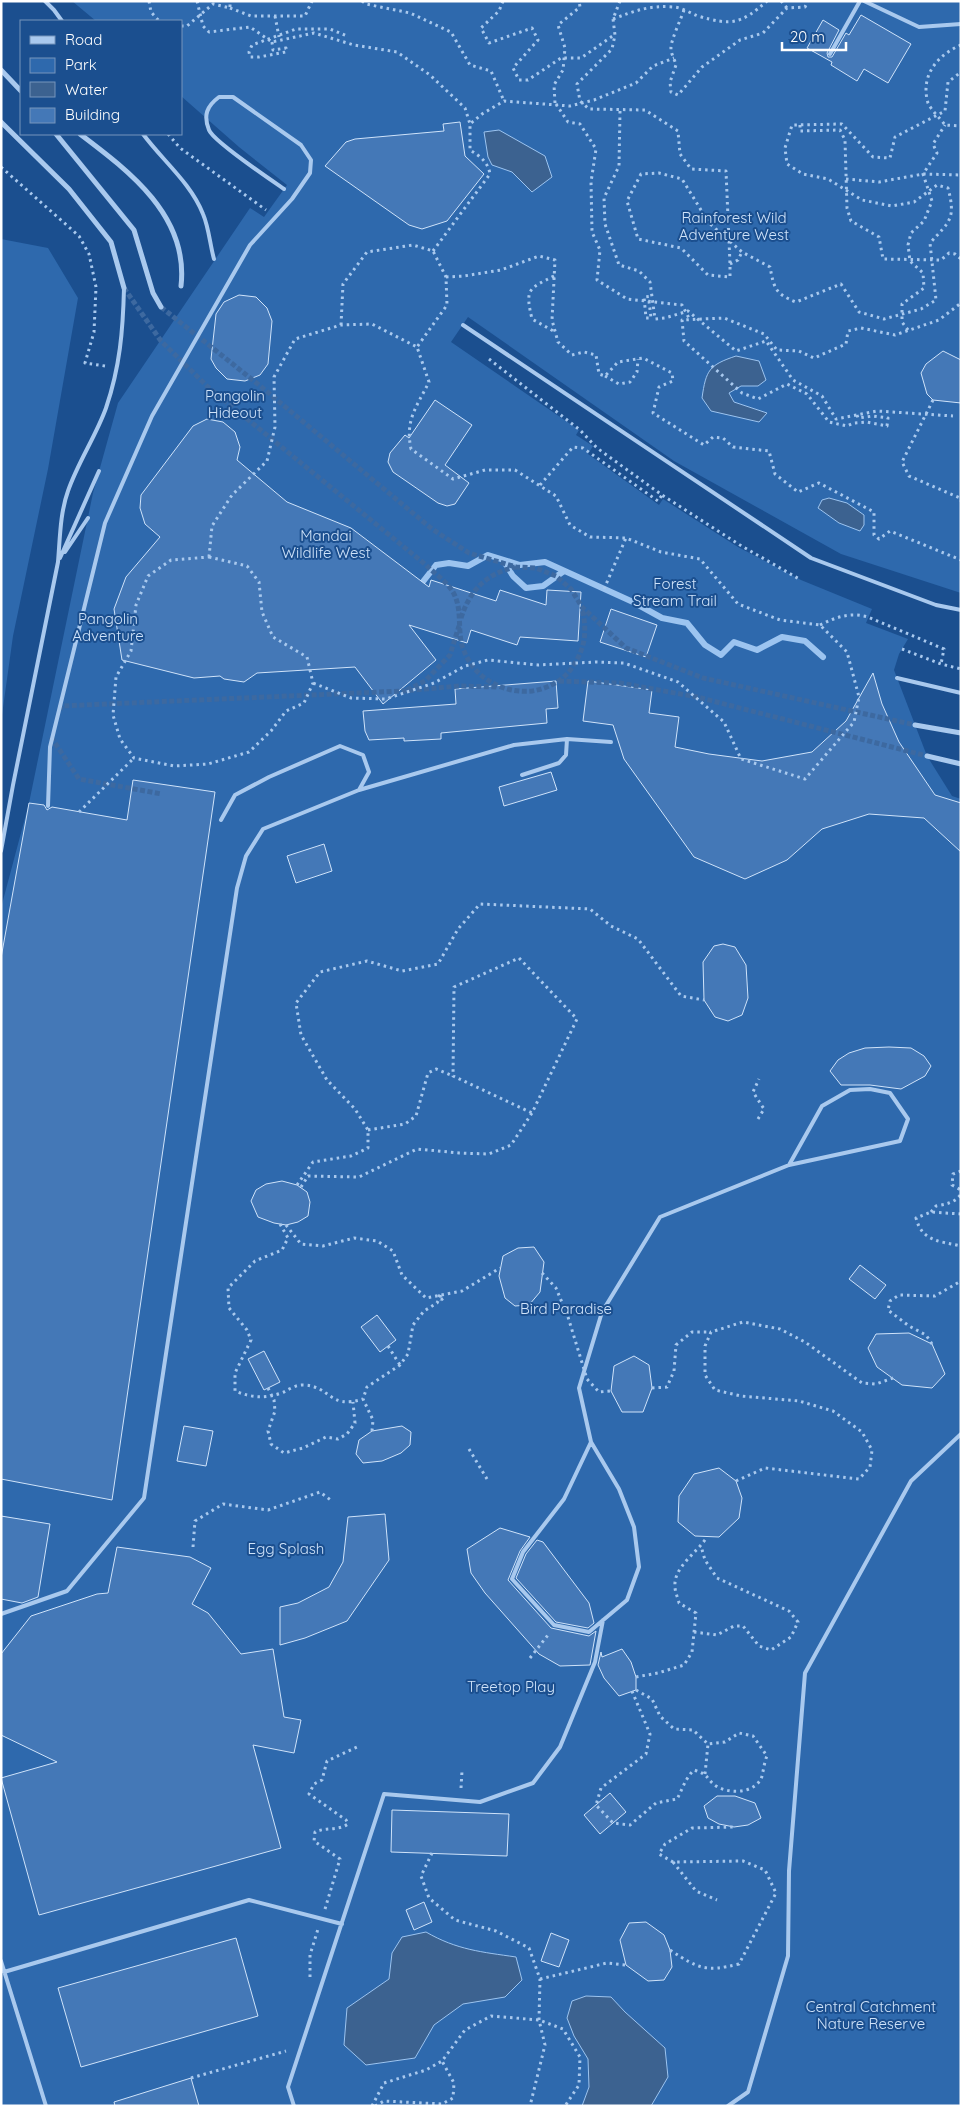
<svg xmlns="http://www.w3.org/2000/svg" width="962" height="2107" font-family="Quicksand,sans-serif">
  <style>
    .green { fill: #2e69ad }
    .water { fill: #3c6290; stroke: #9cc4f0 }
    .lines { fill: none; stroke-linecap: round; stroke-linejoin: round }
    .stream { stroke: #9cc4f0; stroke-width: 6 }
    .building { fill: #4478b7; stroke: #cfe3fa }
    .street-tunnel { stroke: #3d69a0; stroke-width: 5; stroke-dasharray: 5 2.5; stroke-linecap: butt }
    .path { stroke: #a9c9ee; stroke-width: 3; stroke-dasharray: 2.5 4; stroke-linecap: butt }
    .lane { stroke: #a9c9ee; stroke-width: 4 }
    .street { stroke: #a9c9ee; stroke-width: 5 }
    .path-bridge { stroke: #a9c9ee; stroke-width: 3; stroke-dasharray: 2.5 4; stroke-linecap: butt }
    .labels { text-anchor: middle; stroke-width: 4; stroke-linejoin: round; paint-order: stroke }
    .park-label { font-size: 15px; fill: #cfe3fa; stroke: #1b4f8f }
  </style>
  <rect width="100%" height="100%" fill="#1b4f8f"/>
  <path class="green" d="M72,1H961V593L841,554L674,461L468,317L451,342L579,430L576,435L593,446L588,454L659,505L663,499L738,547L801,580L872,609L866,623L908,639L899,654L894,670L927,756L952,796L961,799V2106H1V908L29,803L93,493L118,403L250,208L264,217L287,185L239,147L181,96V21H96Z
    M1,239L48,248L78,298L48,469L13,636L1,722Z"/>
  <path class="water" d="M499,130L545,156L552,177L532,192L512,172L492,165L488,157L484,132Z
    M736,356L759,361L766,380L758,386H741L729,393L734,402L767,413L759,422L711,411L702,398C706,370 709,365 736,356Z
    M829,498L847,503L864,515V525L860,531L839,523L818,508L822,500Z
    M426,1932C457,1950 482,1952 516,1957L522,1980L505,1997L463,2004L434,2025L415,2058L366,2065L344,2045L347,2008L389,1979L392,1953L402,1937Z
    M586,1996L611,1997L625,2012L665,2048L668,2077L651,2106H582L589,2087L588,2059L574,2036L567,2018L572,2001Z"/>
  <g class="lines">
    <path class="stream" d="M503,560L513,576L526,588L543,586L564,571
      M418,588L436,565L449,563L468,566L488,555L520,565L545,562L633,602L662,618L687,623L705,645L721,655L734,642L757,650L782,637L805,641L823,657"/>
  </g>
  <path class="building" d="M861,15L911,44L888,83L864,69L857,81L831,65L832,62L807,48L823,20L839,30L827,53L828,57H832L846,33L849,35Z
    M460,122L465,156L484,174L447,221L422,229L409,225L325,166L346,142L355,139L444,131L443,124Z
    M239,295L256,297L267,308L272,321L268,364L260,375L245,381L227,379L216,368L211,359L216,314L224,302Z
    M943,351L961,360V403L933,400L927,394L921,373L926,364Z
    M435,400L472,425L445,465L469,483L455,504L447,506L438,503L393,472L388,462L390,453L405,435L409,438Z
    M207,419L223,422L235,432L240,447L237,460L287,502L351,528L429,587L431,580L496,601L500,590L546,605L547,590L581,592L578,641L520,637L517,645L471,630L467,643L409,625L436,660L383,704L355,667L257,673L244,682L224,679L220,676L194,678L122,660L114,609L126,577L160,537L145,524L140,508L141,495L193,426Z
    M611,609L657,625L646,657L600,642Z
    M873,673L882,704L899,742L935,795L961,803V852L924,818L869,814L822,829L787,860L745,879L694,857L624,759L613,725L583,721L588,681L652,690L649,713L679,717L675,747L709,754L762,761L812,752L846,721Z
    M556,681L558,708L546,709L547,723L441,733V739L404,741V738L369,740L365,731L363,711L456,704L455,689Z
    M551,772L557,790L504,806L499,787Z
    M133,780L215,792L112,1500L1,1479V958L29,803L44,805L47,810L52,807L127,820Z
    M324,844L332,871L296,883L287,856Z
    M723,944L735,947L746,965L748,998L742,1015L728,1021L715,1017L704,1000L703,962L714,946Z
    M889,1047L911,1048L924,1056L931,1066L925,1076L901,1089L870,1085H841L830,1071L838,1060L849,1053L865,1048Z
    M282,1181L297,1185L307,1192L310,1202L308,1216L298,1222L286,1225L274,1223L258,1217L251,1201L256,1190L266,1184Z
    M534,1247L544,1262L540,1292L529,1305L515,1306L505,1298L499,1276L503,1256L518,1248Z
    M860,1265L886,1285L875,1299L849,1279Z
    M377,1315L396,1340L380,1352L361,1327Z
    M909,1333L932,1344L945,1374L932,1388L902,1385L877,1367L868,1348L876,1334Z
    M264,1351L280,1382L264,1390L248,1359Z
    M634,1356L649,1365L652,1388L643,1412H622L611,1391L614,1366Z
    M184,1426L213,1431L206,1466L177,1461Z
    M402,1426L411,1432L410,1445L401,1453L382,1461L363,1463L356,1454L359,1440L372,1431Z
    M719,1468L736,1481L742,1498L739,1518L719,1537L695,1536L678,1522L679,1496L694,1474Z
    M385,1514L389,1560L347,1621L305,1638L280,1645V1607L298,1603L329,1587L343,1562L348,1517Z
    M1,1516L50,1524L38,1597L22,1603L1,1599Z
    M500,1528L530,1537L520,1551L508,1580L551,1628L589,1636L596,1631L590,1665L560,1666L539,1654L485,1593L471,1573L467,1549Z
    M537,1540L543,1542L589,1603L594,1623L588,1628L556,1622L516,1578L526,1554Z
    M117,1547L190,1557L211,1568L192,1604L208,1613L241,1654L273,1649L284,1717L301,1720L294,1753L253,1745L281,1848L39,1915L1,1778L57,1762L1,1735V1654L31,1616L97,1594L108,1593Z
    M622,1649L631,1662L636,1677V1690L619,1696L604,1678L598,1665L601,1652L602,1657Z
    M610,1793L626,1812L600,1834L584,1815Z
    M717,1796H735L755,1803L761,1818L748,1825L734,1827L719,1824L708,1818L704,1806Z
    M392,1810L509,1814L507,1856L391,1852Z
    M424,1902L432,1922L414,1930L406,1910Z
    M646,1922L664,1935L670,1950L672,1967L664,1980L648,1981L626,1965L620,1940L629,1923Z
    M551,1933L569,1940L559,1967L541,1961Z
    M236,1938L258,2016L81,2067L58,1988Z
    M191,2078L199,2106H115L114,2102Z"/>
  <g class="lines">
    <path class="street-tunnel" d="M124,288L161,341L208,387L426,565C434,573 447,582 453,592C462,608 458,625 461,641C468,674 499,694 532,691C547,689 565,680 573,666C586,647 587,630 582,608
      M161,307L259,385L432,529L469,553L516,567L536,568L556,576L571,589L582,607L626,648L703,678L915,725
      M461,618C470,590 486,574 515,567
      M559,681L620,683L697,697L927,756
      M407,690L425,681L450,655L459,626
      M60,710L61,706L403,691L459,686L498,687
      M51,737L79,779L162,794"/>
    <path class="path" d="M149,1L151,12L159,21
      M362,1L366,4L410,13L451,32L470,65L491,71L504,101
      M781,1L787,8
      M230,8L251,16H305L312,1
      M684,10C681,19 670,42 671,49C671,54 675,60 676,65L670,82L671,92L678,95L702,67L740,40L763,33L787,8L805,7L808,1
      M275,16L279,37
      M613,19C634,11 650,5 673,7C681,7 690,13 698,16C732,26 741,24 767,1
      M181,26H187L213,4L230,8V1
      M272,42L273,50L286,48V52L259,57H250L249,52L252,45L296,29H330L347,36
      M961,45C937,55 920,76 928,103C931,110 940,118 945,125L961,126
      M555,103L554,85L563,70L565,48L558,25L580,7L579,1
      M556,104L568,122L580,124L596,149L591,182L592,232L600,250L597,280L627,299L682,305L690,320
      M800,125V131L840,130L845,140L847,208L851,221L879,237L883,259L941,260L949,253L955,254L961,259
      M168,134L180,148L266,210
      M1,167L79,236L89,254L96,287L94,332L85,363L105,366
      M846,179L879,182L923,174L961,175
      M433,251L490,174C488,162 480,156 470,150V124L482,114L504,101L570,106L594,100L636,83L653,66L674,58
      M730,264L738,260L742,252
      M554,276C528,289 525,289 532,319L555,332
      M446,277L464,276L501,270L539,256L555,260L552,320L558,342L572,355L584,352L596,355L599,374L605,376L618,362L643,358L672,373L673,381L659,387L653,413L704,445L713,437L723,438L733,447L769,451L775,474L798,492L819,483L874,512V535L879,539L890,531L961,560
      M649,301L651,318H646L644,297L652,296
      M341,325L343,284L367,252L413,245L433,251L446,277L447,305L417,347
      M908,330L902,322V304L924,288L923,273L910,261L908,245L911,233L924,221L932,201L923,174L937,153L933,144L945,125
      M489,359L580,430L597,448L662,495L740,545L801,580
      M605,376L619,384L630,382L637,372L638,359
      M933,400L902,462L909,476L960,498L961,501
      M857,415L858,418L873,416L888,418L887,426L867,422L854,423L847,426L829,422L807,394L787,384L758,399L742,393L684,341L682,320L724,318L764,334L777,350L799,351L814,358L846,344L848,331L861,328L895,335L939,320L961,303
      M540,485L573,447L583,448L658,501L662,495
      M209,557L212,526L232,495L267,461L275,427L274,377L295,339L341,325L372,324L417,347L429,382C416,408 405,420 411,449L453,479L485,470H515L556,496L570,525L590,537L626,538L661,552L700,559L738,604L780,620L820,625L847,652L859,697L854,722L805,779L741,759L724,722L678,682L624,663L596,662L538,665L488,660L465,666L434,683L386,699L351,698L313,683
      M209,557L247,566L259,582L262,612L273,637L307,657L313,683L304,703L286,711L271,731L249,752L208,764L174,766L134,758L120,739L113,715L116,677L131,651L136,605L148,576L171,560Z
      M604,589L626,538
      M820,625C836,617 850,612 868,617L944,649L941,664
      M902,649L941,664L961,669
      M79,812L134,758
      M758,1119L764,1109L753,1092L759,1079
      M368,1130L405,1124L416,1116L428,1073L436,1069L453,1076
      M961,1171L953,1174L952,1185L961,1190
      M297,1185L313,1162L351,1156L368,1148V1130L355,1109L327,1080L301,1035L296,1003L320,972L367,961L402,971L438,964L458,929L480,904L590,909L611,926L638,939L681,996L704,1000
      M301,1187L308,1176L359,1177L417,1149L459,1153L489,1154L511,1145L532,1113L577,1019L519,958L454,987L453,1076L532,1113
      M931,1212L936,1206C946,1204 955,1203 961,1194
      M961,1214L931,1212L916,1218C922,1242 940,1241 961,1246
      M280,1224L288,1238L282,1250L255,1261L228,1288L229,1308L247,1330L251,1340L235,1373V1391C252,1398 266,1399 284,1392C289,1389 296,1385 302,1385C331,1385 328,1410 363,1399
      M286,1225L301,1244L323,1246L354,1238L377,1241L393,1251L402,1275L426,1298L462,1291L500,1268
      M542,1273L556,1288L568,1317
      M441,1300L444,1298L442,1295
      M932,1344L926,1335L909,1326L888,1310L890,1301L899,1295L935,1296L961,1281
      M388,1346L400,1365
      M268,1388L274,1400L275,1411L268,1431L271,1444L284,1453L303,1448L326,1437L338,1439L347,1434L355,1423L353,1402
      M652,1388L667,1387L674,1371L676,1345L692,1332H711
      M372,1431L373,1420L363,1399L367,1387L400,1365L408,1354L413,1325L424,1311L437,1303L441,1295
      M469,1449L487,1479
      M736,1481L765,1468L859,1479L870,1467L872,1450L862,1432L833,1411L799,1401L741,1396L715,1390L705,1375V1346L711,1332L743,1322L780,1329L805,1342L862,1383L876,1384L893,1378
      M193,1547L195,1521L223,1504L268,1510L320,1492L332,1501
      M694,1632L717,1635L734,1626H743L759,1646L771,1650L791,1637L798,1622L789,1611L717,1578L705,1560L701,1546
      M530,1658L548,1635
      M636,1677L658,1673L684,1665L692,1652L696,1613L679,1603C678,1598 675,1592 675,1587C673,1567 698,1552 707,1537
      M632,1691L650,1734L646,1754L601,1788L596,1805L613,1823L630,1825L656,1803L677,1799C682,1790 686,1777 694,1770C710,1775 705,1778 716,1786C729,1794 752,1794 761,1779C763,1775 764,1762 767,1756L753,1736L739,1733L725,1742L708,1744L693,1730L674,1729L660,1716L652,1699L636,1690
      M705,1774L708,1744
      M461,1788L462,1771
      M432,1853L421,1876L429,1898L455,1920L496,1931L529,1948L540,1979L539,2020L545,2045L530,2106
      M673,1862L696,1891L717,1900
      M325,1909L340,1859L314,1841L315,1832C326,1827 338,1831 348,1824L346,1820L309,1794L314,1784L322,1780L327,1761L359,1746
      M670,1950C699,1969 705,1972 739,1964L776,1893L765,1870L743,1861L673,1862L659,1854L665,1844L692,1828L734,1827
      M310,1977V1955L318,1929
      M540,1979L607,1963L626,1965
      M191,2078L286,2051
      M372,2106L384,2083L426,2070L442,2061L465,2030L491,2016L539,2020L563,2029L580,2057L579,2085L565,2106
      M375,2106L384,2101L442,2104L453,2098L454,2083L442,2061"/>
    <path class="lane" d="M45,1L54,10L62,21
      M864,1L919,27L961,24
      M830,54L860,1
      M143,134C162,160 191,183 203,214C209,228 210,245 214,259
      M463,325L811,558L936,605L961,610
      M65,552L88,518
      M60,558L99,471
      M897,678L961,693
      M522,775L559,763L566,755L567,739
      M359,790L514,745L567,739L611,742
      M48,806L50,747L105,523L152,416L250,245L292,199L310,173L311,160L301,145L233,97H219C207,106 203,115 209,130C213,141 271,180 284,189
      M1,851L13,785L58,562C60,539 60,513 68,491C78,462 96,436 106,408C120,367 123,330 124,288
      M591,1442L564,1499L523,1552L512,1579L554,1625L589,1632L627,1600L639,1567L634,1527L619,1489L591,1442L579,1388L602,1312L660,1217L789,1165L900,1141L908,1119L890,1093L870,1089L850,1090L822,1106L789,1165
      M1,1614L67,1591L144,1498L237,888L246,856L263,829L359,790L369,772L363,755L340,746L269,777L235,795L221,820
      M1,1961L46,2106
      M4,1972L249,1900L342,1924
      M294,2106L288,2087L384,1794L480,1802L533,1783L560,1747L595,1662L603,1620
      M728,2106L748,2092L788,1956L789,1871L805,1673L911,1481L961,1434"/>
    <path class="street" d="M1,70L21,91
      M1,122L69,189L111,242L124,288
      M56,134L134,230L153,293L161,307
      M80,134C129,171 189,216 181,286
      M915,725L961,733
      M927,756L961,764"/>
    <path class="path-bridge" d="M197,1L203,26L209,32L250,27L272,42L314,33L354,45L397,52L430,75L465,108L470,124
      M503,1L499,11L481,28L489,43L532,28L538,40L513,68L519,80H528L561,58H581L614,35
      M620,1L613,19L615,35L612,49L577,84L580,101L589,109L645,110L678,131L680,154L691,169L726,171L730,264V277L708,275L681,248L638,239L627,201L641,174L659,173L682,179L709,223L742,252L770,267C774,288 775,294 796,302L841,284L859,312L884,319L921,309L936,300L930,243C950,221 956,219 948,188L937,185L914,202L892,206L862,200L828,179L803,174L787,164L785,148L792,125L842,124L873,157L890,158L895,137L945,111L948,82L961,72
      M620,111L619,166L604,198L605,224L619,265L639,271L650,282L655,319L665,318L688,311L736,351L766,341L793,380L822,396L836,419L877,411L953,416
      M440,1295L438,1297L441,1300
      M568,1317L587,1379L599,1392L611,1391"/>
  </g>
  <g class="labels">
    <g class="park-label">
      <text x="734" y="223">Rainforest Wild<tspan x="734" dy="17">Adventure West</tspan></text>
      <text x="235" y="401">Pangolin<tspan x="235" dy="17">Hideout</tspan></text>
      <text x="326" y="541">Mandai<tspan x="326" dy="17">Wildlife West</tspan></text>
      <text x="675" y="589">Forest<tspan x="675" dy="17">Stream Trail</tspan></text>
      <text x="108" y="624">Pangolin<tspan x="108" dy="17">Adventure</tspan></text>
      <text x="566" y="1314">Bird Paradise</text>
      <text x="286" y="1554">Egg Splash</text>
      <text x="511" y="1692">Treetop Play</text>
      <text x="871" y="2012">Central Catchment<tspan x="871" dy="17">Nature Reserve</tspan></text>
    </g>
  </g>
  <rect width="962" height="2107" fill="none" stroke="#ffffff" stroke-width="5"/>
  <rect x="20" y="20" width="162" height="115" fill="#1b4f8f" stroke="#7695bc"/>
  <rect x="30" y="36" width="25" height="8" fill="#a9c9ee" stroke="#7695bc"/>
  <text x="65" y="45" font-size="15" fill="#ffffff">Road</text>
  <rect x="30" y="58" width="25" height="15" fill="#2e69ad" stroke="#7695bc"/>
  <text x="65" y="70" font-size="15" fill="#ffffff">Park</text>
  <rect x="30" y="82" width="25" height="15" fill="#3c6290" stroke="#7695bc"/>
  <text x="65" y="95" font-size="15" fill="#ffffff">Water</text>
  <rect x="30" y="108" width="25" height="15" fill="#4478b7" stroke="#7695bc"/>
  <text x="65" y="120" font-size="15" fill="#ffffff">Building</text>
  <path d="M782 42v8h64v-8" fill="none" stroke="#ffffff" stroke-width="2.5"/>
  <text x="790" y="42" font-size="15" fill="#ffffff" stroke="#1b4f8f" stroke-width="4" paint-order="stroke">20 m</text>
</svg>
